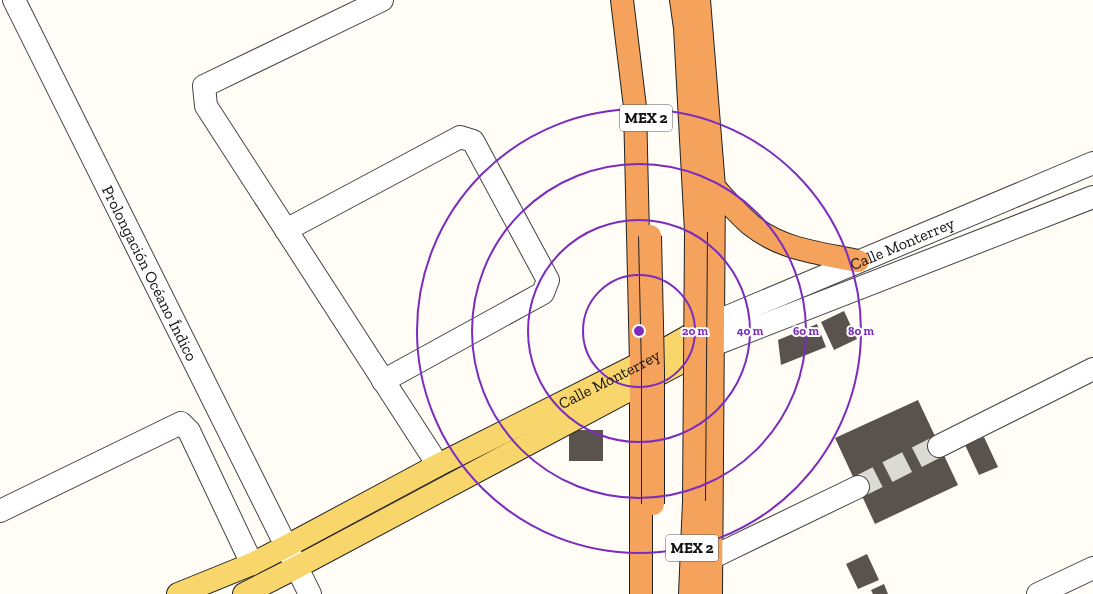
<svg xmlns="http://www.w3.org/2000/svg" width="1093" height="594" font-family="'Zilla Slab',serif">
  <style>
    .building { fill: #5a524d }
    .lines { fill: none; stroke-linecap: round; stroke-linejoin: round }
    .minor-tunnel { stroke: #dbdad3; stroke-width: 22; stroke-dasharray: 22 11; stroke-linecap: butt }
    .minor-casing { stroke: #444; stroke-width: 24 }
    .major-casing { stroke: #222; stroke-width: 24 }
    .highway-casing { stroke: #222; stroke-width: 24 }
    .minor { stroke: #fff; stroke-width: 22 }
    .major { stroke: #f9d66b; stroke-width: 22 }
    .highway { stroke: #f5a25d; stroke-width: 22 }
    .highway-bridge-casing { stroke: #222; stroke-width: 24; stroke-linecap: butt }
    .highway-bridge { stroke: #f5a25d; stroke-width: 22 }
    .ring { fill: none; stroke: #7b2cbf; stroke-width: 2 }
    .labels { text-anchor: middle; stroke-width: 4; stroke-linejoin: round; paint-order: stroke }
    .shield { fill: #fff; stroke: #585858; stroke-width: 1 }
    .shield-label { font-size: 15px; font-weight: bold; fill: #111 }
    .street-label { font-size: 16px; fill: #111; stroke: #fff }
    .centre { fill: #7b2cbf; stroke: #fff; stroke-width: 2 }
    .ring-label { font-size: 12px; text-anchor: middle; font-weight: bold; fill: #7b2cbf; stroke: #fff; stroke-width: 4; stroke-linejoin: round; paint-order: stroke }
  </style>
  <rect width="100%" height="100%" fill="#fffdf5"/>
  <path class="building" d="M844,311L857,339L834,350L821,322Z
    M817,324L826,347L781,365L778,340Z
    M918,400L958,485L875,524L835,438Z
    M569,430H603V461H569Z
    M984,437L998,467L979,475L965,445Z
    M867,554L879,580L858,589L846,564Z
    M884,584L888,594H873L871,590Z"/>
  <g class="lines">
    <path class="minor-tunnel" d="M858,487L939,446"/>
    <defs>
      <g id="minor">
        <path id="s1" d="M14,0L310,594"/>
        <path d="M382,0L204,86L206,106L438,465"/>
        <path d="M286,230L460,137L473,141L548,280L543,293L383,381"/>
        <path id="s2" d="M713,323L1093,163"/>
        <path d="M713,345L1093,197"/>
        <path d="M939,446L1093,369"/>
        <path d="M0,511L181,423L189,431L252,564"/>
        <path d="M711,558L858,487"/>
        <path d="M1038,594L1093,568"/>
      </g>
      <g id="major">
        <path id="s3" d="M178,594L252,564L287,546L438,465L641,363L710,324"/>
        <path d="M244,594L297,567L710,347"/>
      </g>
      <path id="highway" d="M622,0L635,107L641,363V594
        M681,0L685,28L696,232
        M699,0L714,187L711,594
        M714,187C726,200 738,214 751,225C782,250 820,253 858,261
        M690,594L694,501"/>
    </defs>
    <use href="#minor" class="minor-casing"/>
    <use href="#major" class="major-casing"/>
    <use href="#highway" class="highway-casing"/>
    <use href="#minor" class="minor"/>
    <use href="#major" class="major"/>
    <use href="#highway" class="highway"/>
    <defs>
      <path id="highway-bridge" d="M650,236L653,370V504
        M694,501L696,232"/>
    </defs>
    <use href="#highway-bridge" class="highway-bridge-casing"/>
    <use href="#highway-bridge" class="highway-bridge"/>
  </g>
  <g class="ring">
    <circle cx="639" cy="331" r="56"/>
    <circle cx="639" cy="331" r="111"/>
    <circle cx="639" cy="331" r="167"/>
    <circle cx="639" cy="331" r="222"/>
  </g>
  <g class="labels">
    <g class="shield">
      <rect x="620" y="105" width="52" height="26" rx="3"/>
      <rect x="666" y="535" width="52" height="26" rx="3"/>
    </g>
    <g class="shield-label">
      <text x="646" y="123">MEX 2</text>
      <text x="692" y="553">MEX 2</text>
    </g>
    <g class="street-label">
      <text dy="6" stroke="none"><textPath href="#s2" startOffset="205">Calle Monterrey</textPath></text>
      <text dy="6" stroke="none"><textPath href="#s1" startOffset="305">Prolongación Océano Índico</textPath></text>
      <text dy="6" stroke="none"><textPath href="#s3" startOffset="482">Calle Monterrey</textPath></text>
    </g>
  </g>
  <circle cx="639" cy="331" r="6" class="centre"/>
  <g class="ring-label">
    <text x="695" y="335">20 m</text>
    <text x="750" y="335">40 m</text>
    <text x="806" y="335">60 m</text>
    <text x="861" y="335">80 m</text>
  </g>
</svg>
